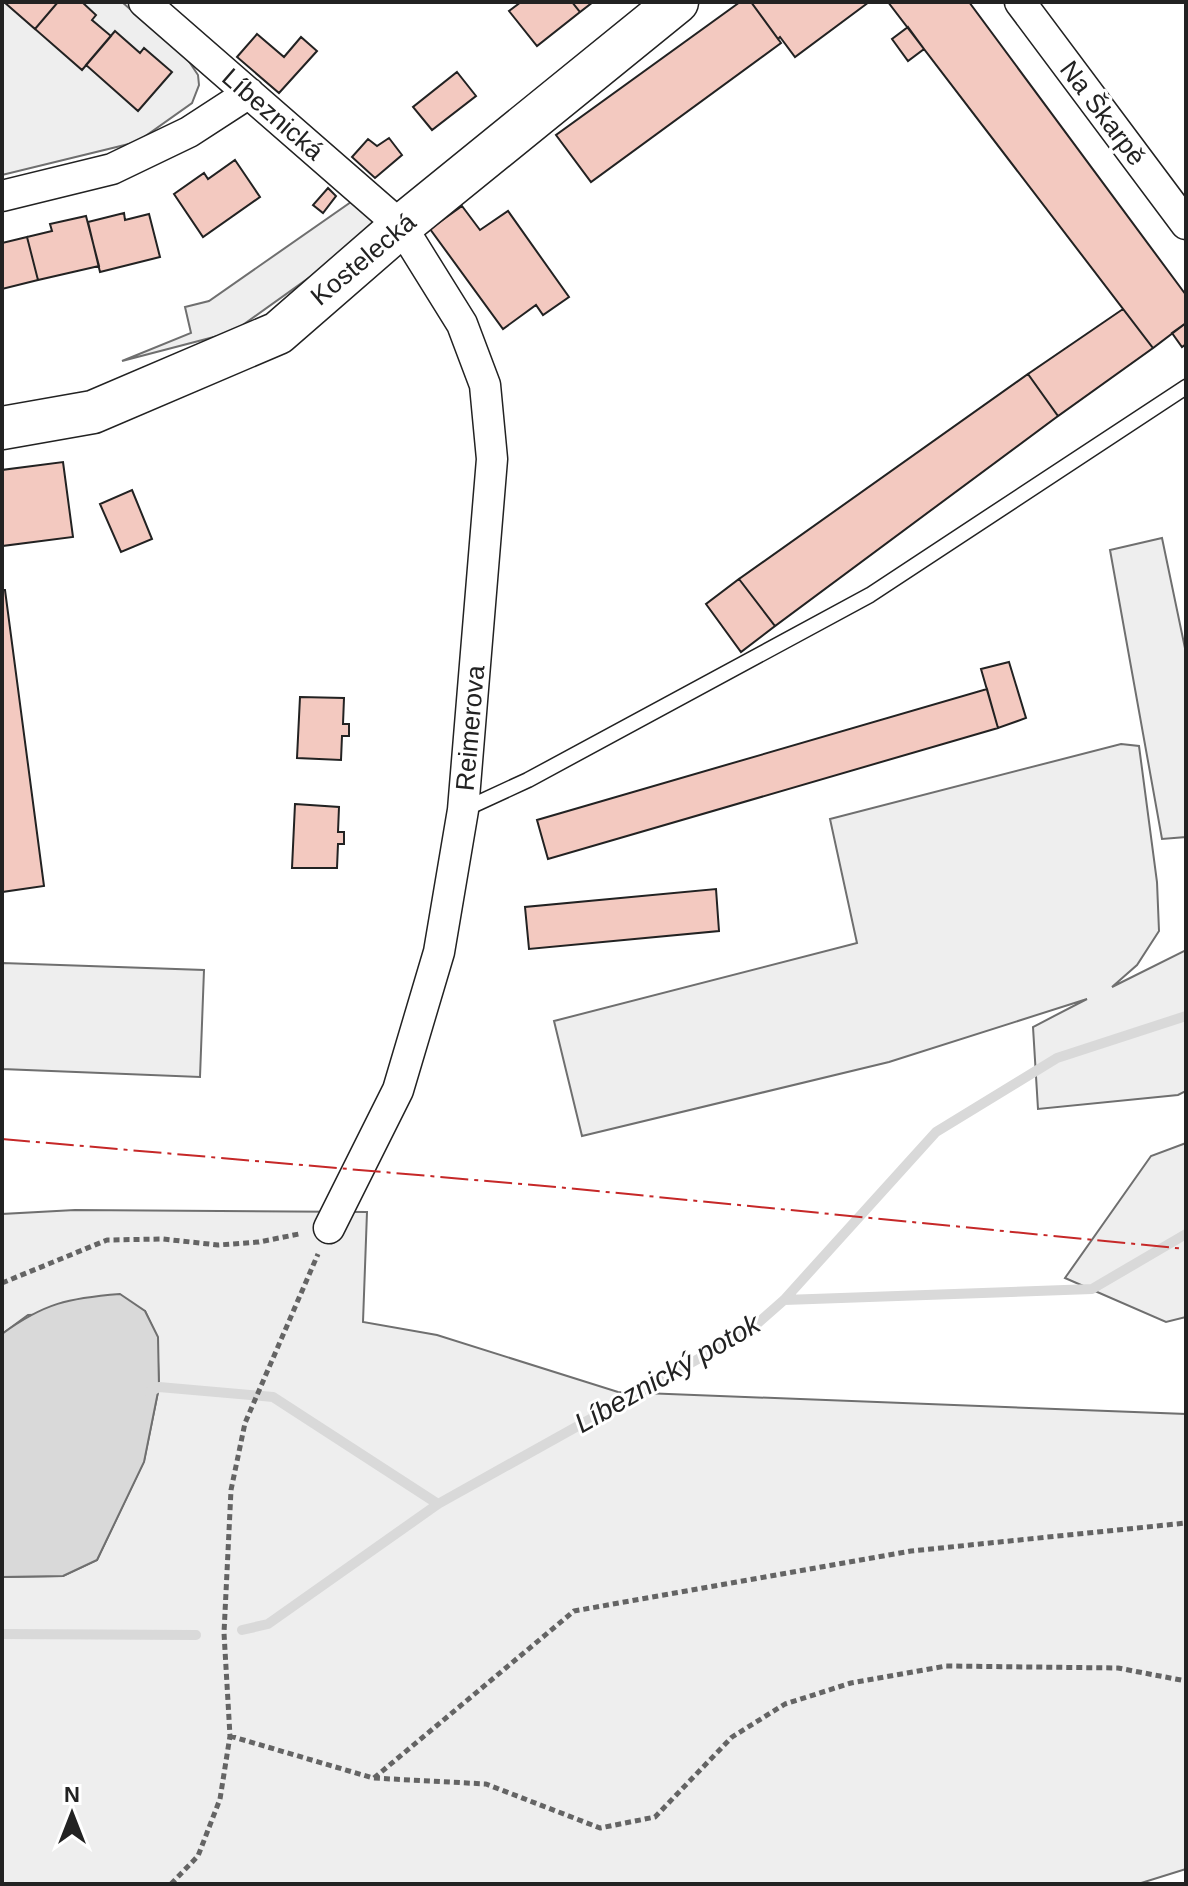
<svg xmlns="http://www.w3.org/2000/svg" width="1188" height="1886" font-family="Arial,sans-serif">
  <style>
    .green { fill: #eee; stroke: #6f6f6f; stroke-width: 2 }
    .water { fill: #d9d9d9; stroke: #6f6f6f; stroke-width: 2 }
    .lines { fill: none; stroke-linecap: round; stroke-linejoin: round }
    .stream { stroke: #d9d9d9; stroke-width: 10 }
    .building { fill: #f3c9c0; stroke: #222; stroke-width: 2 }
    .service-casing { stroke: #222; stroke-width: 17 }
    .minor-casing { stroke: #222; stroke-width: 33 }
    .secondary-casing { stroke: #222; stroke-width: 45 }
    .path { stroke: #646464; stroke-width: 5; stroke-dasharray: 6 4; stroke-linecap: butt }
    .service { stroke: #fff; stroke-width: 14 }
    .minor { stroke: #fff; stroke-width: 30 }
    .secondary { stroke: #fff; stroke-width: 42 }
    .power { stroke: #c62828; stroke-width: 2; stroke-dasharray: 28 6 4 6; stroke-linecap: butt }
    .labels { text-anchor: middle; stroke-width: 6; stroke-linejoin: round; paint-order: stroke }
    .street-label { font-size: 26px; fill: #222; stroke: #fff }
    .water-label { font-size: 28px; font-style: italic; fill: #222; stroke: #fff }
  </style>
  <rect width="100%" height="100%" fill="#fff"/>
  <path class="green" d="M2,2H122L188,60L198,75L199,85L192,103L137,142L2,175Z
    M351,202L380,227L233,332L122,361L191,333L185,307L209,301Z
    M1162,538L1186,653V837L1162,839L1110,550Z
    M1121,744L1139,746L1157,882L1159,931L1137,965L1112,987L1186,950V1091L1178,1095L1038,1109L1033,1027L1087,999L889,1062L582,1136L554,1021L857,943L830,819Z
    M2,963L204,970L200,1077L2,1069Z
    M1186,1143V1317L1166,1322L1065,1278L1151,1156Z
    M75,1210L367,1212L363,1322L437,1335L618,1392L1186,1414V1869L1138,1884H2V1577L63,1576L97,1560L144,1461L159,1387L157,1337L145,1311L28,1315L2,1334V1214Z"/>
  <path class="water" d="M120,1294L145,1311L158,1337L159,1387L144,1462L97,1560L63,1576L2,1577V1334C44,1303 69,1298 120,1294Z"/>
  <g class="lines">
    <path class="stream" d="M784,1300L1092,1289L1186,1234
      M149,1392L159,1387L273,1397L438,1504
      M242,1630L268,1624L438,1504L750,1330L784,1300L936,1132L1057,1058L1186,1016
      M2,1634L196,1635"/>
  </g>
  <path class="building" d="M4,2H58L35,29Z
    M58,2H82L96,15L92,20L111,36L82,70L35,29Z
    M521,2H572L580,12L537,46L509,11Z
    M572,2H593L580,12Z
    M740,2H751L781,43L591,182L556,135Z
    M751,2H869L795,57L780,37L778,39Z
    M888,2H969L1186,295V323L1153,348Z
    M908,27L924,49L908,61L892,39Z
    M115,31L140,53L144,48L172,72L138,111L86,65Z
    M257,34L284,57L301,37L317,51L279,93L237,57Z
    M457,72L476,96L432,130L413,107Z
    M389,138L402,155L375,178L352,157L368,139L377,146Z
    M235,160L260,197L203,237L174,194L204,173L208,179Z
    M328,188L336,196L323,213L313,205Z
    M462,206L480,230L508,211L569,297L543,315L536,305L503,329L430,229Z
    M124,213L125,220L149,214L160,257L100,272L88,222Z
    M86,216L99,266L38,280L27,237L52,231L50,224Z
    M27,237L38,280L2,289V243Z
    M1123,309L1153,348L1058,416L1028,374Z
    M1186,323V344L1182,347L1172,333Z
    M1028,374L1058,416L775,626L739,579Z
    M63,462L73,537L2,546V470Z
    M132,490L152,539L121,552L100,504Z
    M739,579L775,626L741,652L706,604Z
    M2,590H5L44,886L2,892Z
    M1009,662L1026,718L998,728L981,669Z
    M987,689L998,728L548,859L537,820Z
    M300,697L344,698L343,724H349V736H342L341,760L297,758Z
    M295,804L339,807L338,832H344V844H338L337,868H292Z
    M716,889L719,931L529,949L525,907Z"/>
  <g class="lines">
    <defs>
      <path id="service" d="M463,810L528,780L870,595L1186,387"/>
      <path id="minor" d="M144,2L401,226L462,324L485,385L492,459L463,810L439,952L398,1090L329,1228
        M1020,2L1186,224
        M2,196L112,169L189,132L249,93"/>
      <path id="secondary" d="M2,428L93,412L278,333L401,226L677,2"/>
    </defs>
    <use href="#service" class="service-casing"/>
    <use href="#minor" class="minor-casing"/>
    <use href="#secondary" class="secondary-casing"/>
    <path class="path" d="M2,1283L107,1240L163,1239L218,1245L259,1242L299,1234
      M230,1736L373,1778L486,1784L600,1828L655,1817L732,1737L785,1704L851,1683L946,1666L1118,1668L1186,1681
      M374,1778L574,1611L911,1551L1186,1523
      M171,1884L198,1856L220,1799L230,1736L224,1633L231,1490L245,1423L318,1254"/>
    <use href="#service" class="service"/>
    <use href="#minor" class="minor"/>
    <use href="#secondary" class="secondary"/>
    <path class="power" d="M2,1139L556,1187L1186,1249"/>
  </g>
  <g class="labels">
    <g class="street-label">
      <text transform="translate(1103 113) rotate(53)" y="9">Na Škarpě</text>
      <text transform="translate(273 114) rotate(41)" y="9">Líbeznická</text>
      <text transform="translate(363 259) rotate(-40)" y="9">Kostelecká</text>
      <text transform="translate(470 728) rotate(-85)" y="9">Reimerova</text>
    </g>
    <g class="water-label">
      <text transform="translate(667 1373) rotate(-30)" y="10">Líbeznický potok</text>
    </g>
  </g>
  <rect width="1188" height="1886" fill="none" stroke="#222222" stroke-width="8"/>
  <g transform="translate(72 1814)" stroke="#ffffff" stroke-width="6" paint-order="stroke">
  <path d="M0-6L14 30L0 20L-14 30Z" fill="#222222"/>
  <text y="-12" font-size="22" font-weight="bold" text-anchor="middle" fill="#222222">N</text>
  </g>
</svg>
